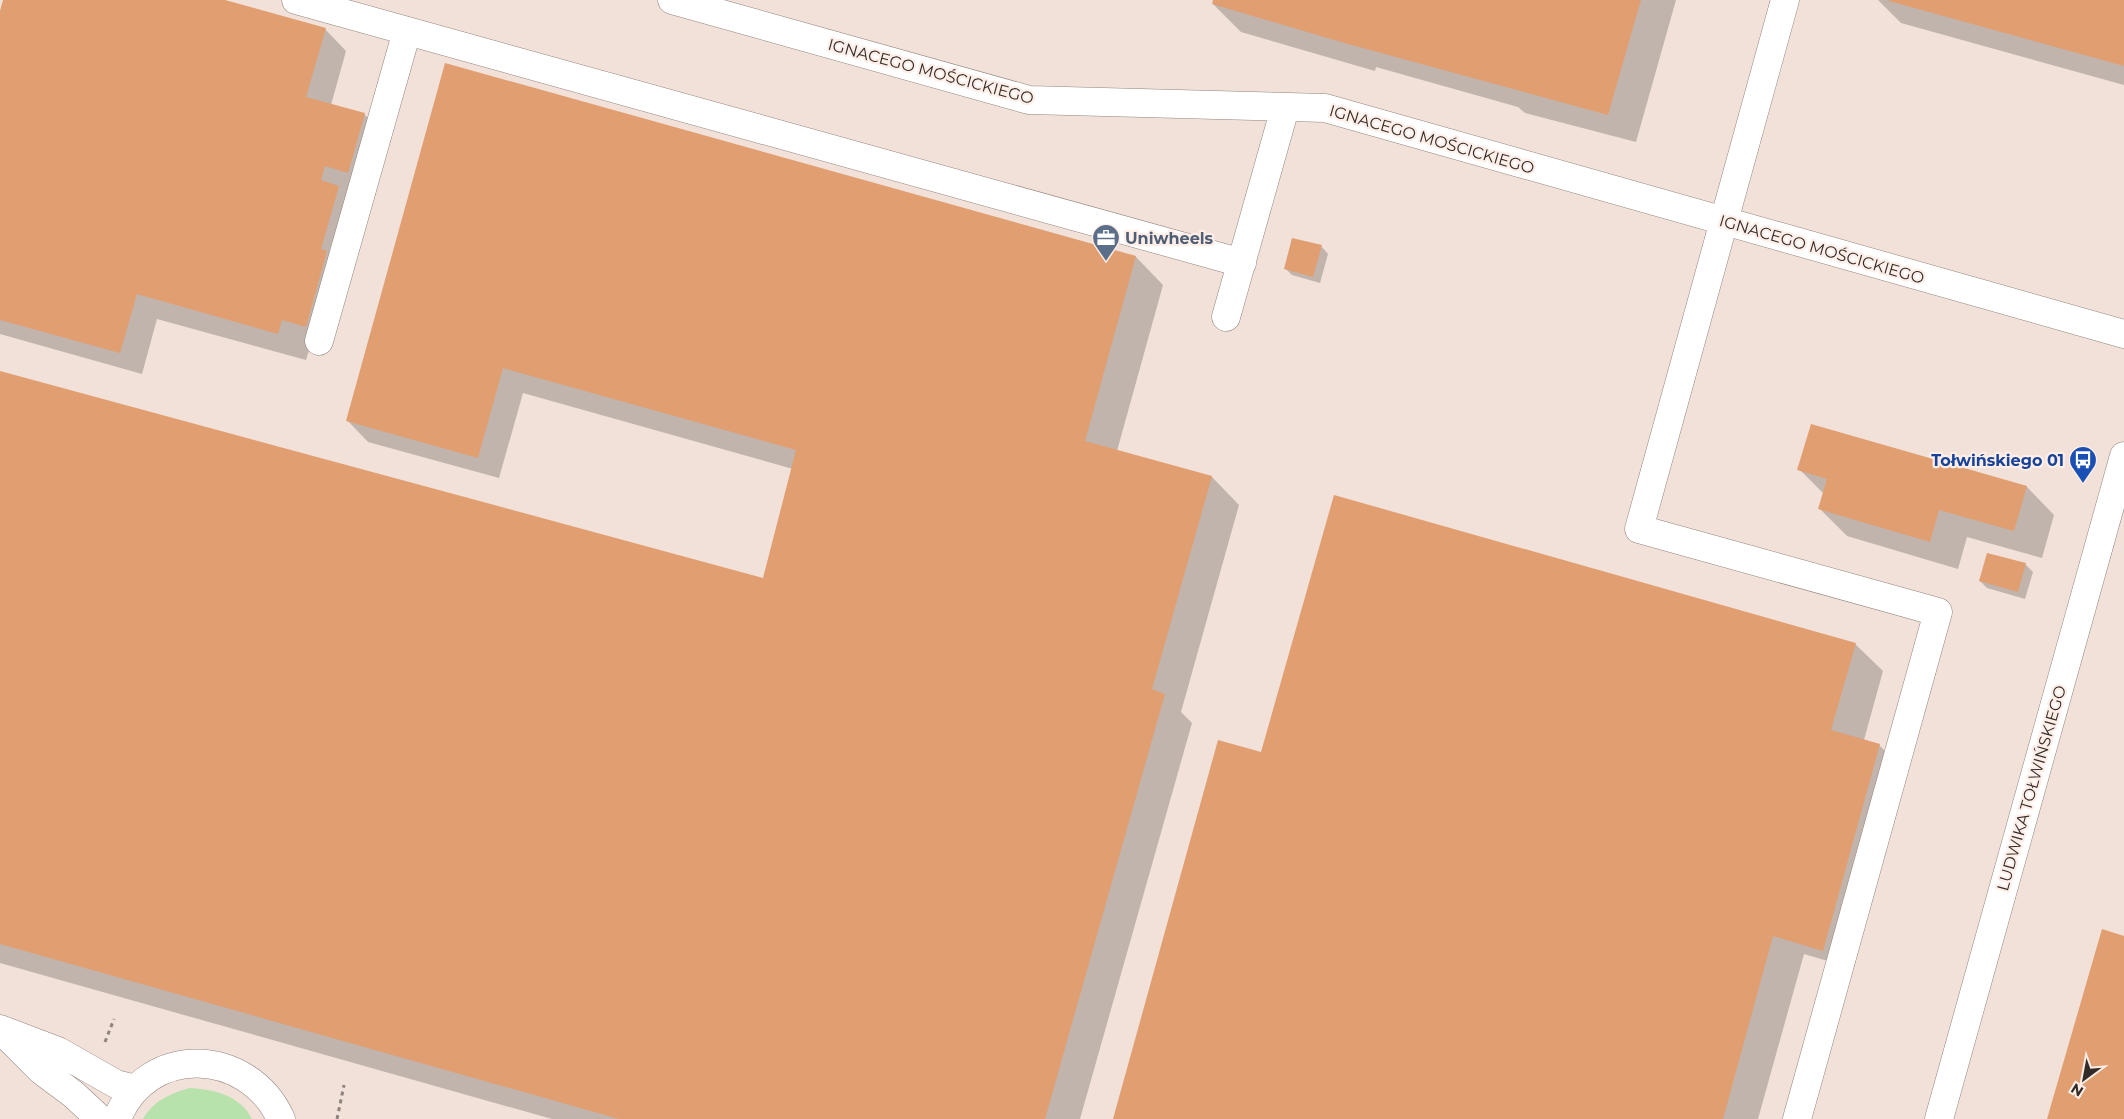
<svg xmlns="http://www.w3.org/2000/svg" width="2124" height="1119" font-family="Montserrat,sans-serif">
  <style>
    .green { fill: #b8e2ab }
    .shadow { fill: #0003 }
    .building { fill: #e19e70 }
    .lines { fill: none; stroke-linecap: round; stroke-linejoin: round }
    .minor-casing { stroke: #93857e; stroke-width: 29 }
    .path { stroke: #8e837e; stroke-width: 3; stroke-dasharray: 4 4; stroke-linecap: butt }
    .minor { stroke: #fff; stroke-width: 28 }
    .labels { text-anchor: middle; stroke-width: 4.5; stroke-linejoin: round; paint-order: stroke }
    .street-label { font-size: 16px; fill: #322c29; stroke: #feeee7 }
    .service-label { font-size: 16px; font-weight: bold; fill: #4e5e75; stroke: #feeee7; text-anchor: start }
    .transit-label { font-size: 16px; font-weight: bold; fill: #164399; stroke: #feeee7; text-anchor: end }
  </style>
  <rect width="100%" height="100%" fill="#f1e1d9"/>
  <path class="green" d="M189,1088C213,1089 240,1095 252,1119H143C153,1101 170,1094 189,1088Z"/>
  <path class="shadow" d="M5,0H221L325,29L346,51L331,105L364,114L379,129L306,360L157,319L142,374L0,334V12Z
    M1215,0H1676L1636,142L1525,113L1518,107L1376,67L1375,71L1241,32L1213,4Z
    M1878,0H2124V85L1901,23Z
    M1322,247L1328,254L1320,283L1292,275L1285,268Z
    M1136,257L1163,285L1117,451L1212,477L1239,505L1181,712L1192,723L1080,1119H552L0,963V373L764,580L793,469L523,393L499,478L368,442L347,420L371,332Z
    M1812,425L2027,487L2054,515L2042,558L1967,537L1958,569L1847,536L1820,509L1824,494L1799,469Z
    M1988,554L2026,565L2033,572L2025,599L1987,588L1980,581Z
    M1855,644L1883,671L1864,740L1879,745L1900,766L1838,964L1804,954L1758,1119H1115L1262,754Z"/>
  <path class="building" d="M3,0H225L326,28L306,97L365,113L348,173L325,166L321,180L339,186L321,249L327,251L306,327L282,320L278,334L137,294L120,353L0,320V11Z
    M1213,0H1641L1608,115L1348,44L1212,4Z
    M1889,0H2124V66L1889,1Z
    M445,63L1136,256L1085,441L1212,476L1152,689L1165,694L1045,1119H619L0,944V371L763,578L796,450L503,368L478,458L346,421Z
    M1292,238L1322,245L1313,277L1284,269Z
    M1811,424L2027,486L2014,531L1939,510L1930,542L1818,509L1827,479L1797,470Z
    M1334,495L1856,643L1831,730L1880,744L1823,951L1773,936L1723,1119H1113L1218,740L1261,752Z
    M1987,553L2026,563L2018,592L1979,581Z
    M2102,929L2124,936V1119H2047Z"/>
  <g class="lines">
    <defs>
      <path id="minor" d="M296,0L1242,263
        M672,0L1029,100L1325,108L2124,334
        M1785,0L1639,529L1938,612L1797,1119
        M1226,317L1285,108
        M319,341L407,31
        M0,1029L58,1051L116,1084L136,1089
        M6,1035L42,1071L73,1094L100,1119
        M117,1119C147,1043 248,1047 281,1119
        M1939,1119L2124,456"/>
    </defs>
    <use href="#minor" class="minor-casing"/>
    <path class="path" d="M105,1042L114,1019
      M337,1119L344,1085"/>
    <use href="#minor" class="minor"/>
  </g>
  <defs>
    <symbol id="office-pin" viewBox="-11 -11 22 30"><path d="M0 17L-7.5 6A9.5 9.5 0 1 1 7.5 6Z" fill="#5c6f8a" stroke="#feeee7"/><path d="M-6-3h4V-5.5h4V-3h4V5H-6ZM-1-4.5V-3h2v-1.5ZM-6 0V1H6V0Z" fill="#fff"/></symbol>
    <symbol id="bus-pin" viewBox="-11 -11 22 30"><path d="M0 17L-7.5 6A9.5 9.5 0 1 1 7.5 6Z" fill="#1a4fb4" stroke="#feeee7"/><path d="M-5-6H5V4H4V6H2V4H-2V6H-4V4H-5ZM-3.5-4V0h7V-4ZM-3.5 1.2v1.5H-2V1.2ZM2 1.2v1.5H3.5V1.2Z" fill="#fff"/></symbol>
  </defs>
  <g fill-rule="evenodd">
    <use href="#office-pin" x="1090" y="222" width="32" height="43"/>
    <use href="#bus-pin" x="2067" y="444" width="32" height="43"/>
  </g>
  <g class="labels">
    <g class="street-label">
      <text transform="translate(931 71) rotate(15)" y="6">IGNACEGO MOŚCICKIEGO</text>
      <text transform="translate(1432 139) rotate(16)" y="6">IGNACEGO MOŚCICKIEGO</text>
      <text transform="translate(1822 249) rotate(16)" y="6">IGNACEGO MOŚCICKIEGO</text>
      <text transform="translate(2031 788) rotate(-74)" y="6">LUDWIKA TOŁWIŃSKIEGO</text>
    </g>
    <g class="service-label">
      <text x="1125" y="244">Uniwheels</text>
    </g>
    <g class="transit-label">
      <text x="2064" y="466">Tołwińskiego 01</text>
    </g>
  </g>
  <g transform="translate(2084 1079) rotate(212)" stroke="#feeee7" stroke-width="4" paint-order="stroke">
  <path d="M0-4L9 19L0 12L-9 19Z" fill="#322c29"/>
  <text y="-8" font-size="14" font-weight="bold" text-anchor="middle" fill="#322c29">N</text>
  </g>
</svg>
